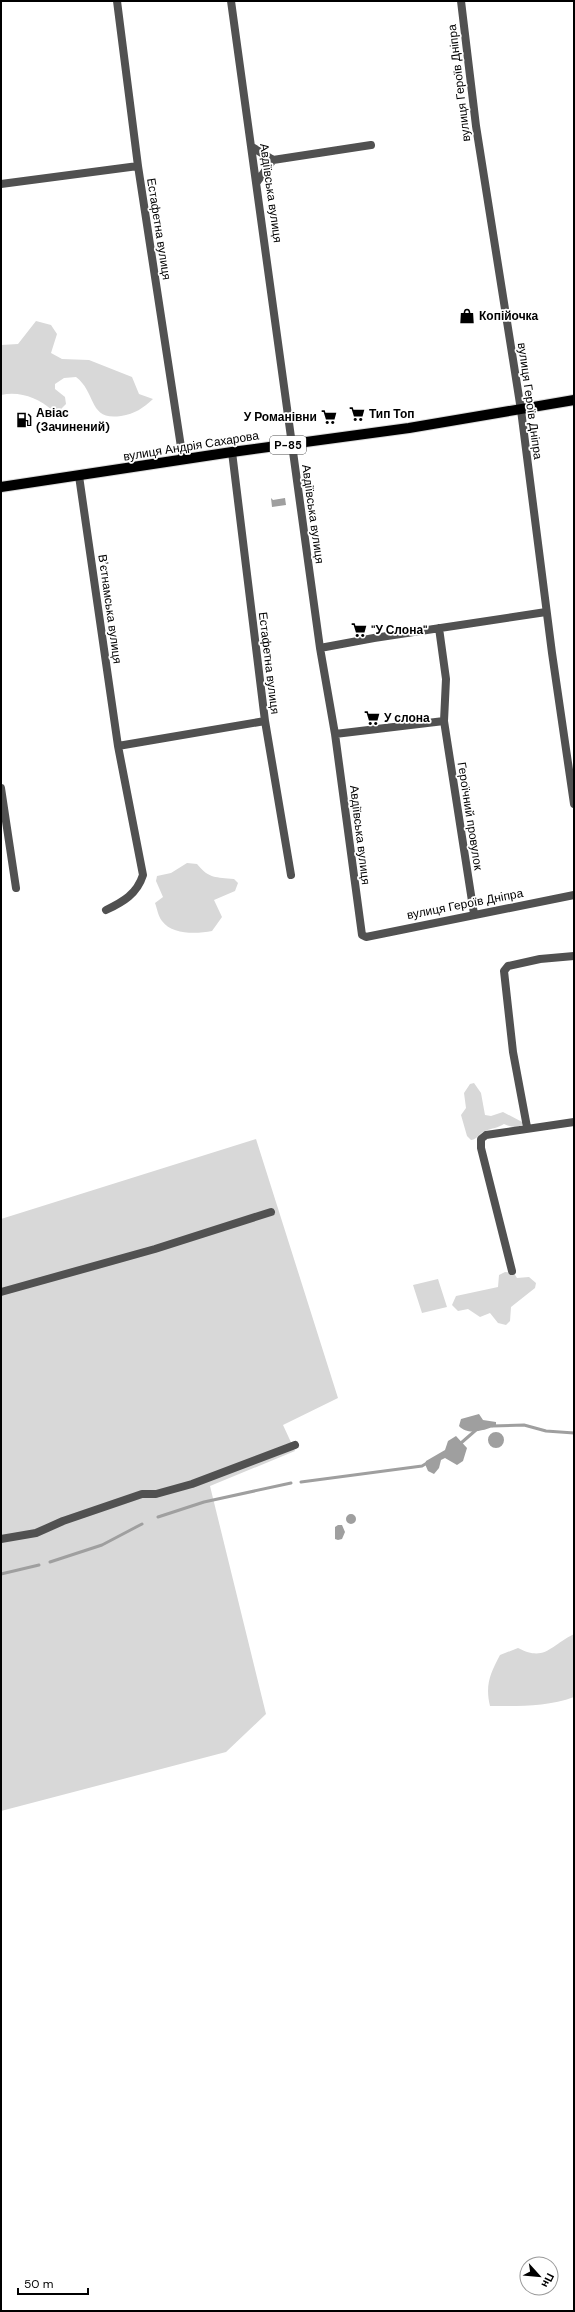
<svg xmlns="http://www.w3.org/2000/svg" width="575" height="2312" font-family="'DM Sans',sans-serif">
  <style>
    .green { fill: #d8d8d8 }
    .water { fill: #9f9f9f }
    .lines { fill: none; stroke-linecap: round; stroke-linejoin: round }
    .stream { stroke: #9f9f9f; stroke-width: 3 }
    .primary-casing { stroke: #dbdbdb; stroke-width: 12 }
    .street { stroke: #515151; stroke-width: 8 }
    .primary { stroke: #000; stroke-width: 10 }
    .labels { text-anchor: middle; stroke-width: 3.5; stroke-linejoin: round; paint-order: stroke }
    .shield { fill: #fff; stroke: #4c4c4c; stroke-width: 1 }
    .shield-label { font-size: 11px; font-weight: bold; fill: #000 }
    .street-label { font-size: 12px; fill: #000; stroke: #fff }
    .poi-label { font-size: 12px; font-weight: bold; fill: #000; stroke: #fff; text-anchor: start }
  </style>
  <rect width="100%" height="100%" fill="#fff"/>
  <path class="green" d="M36,321L51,325L57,334L51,353L62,359L89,360L132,377L139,394L153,399C143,408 135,414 121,416C88,421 97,393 76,377L64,378L55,384V389L65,397L66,404L61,409L52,410C38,398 20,391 1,395V345L18,344Z
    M187,863L197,864C209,879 216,877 234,879L238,883L235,891L214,900L222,917L212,931C197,934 172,935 162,921C158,916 157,908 155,903L163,897L156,881L157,876L171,873Z
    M474,1083L481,1093L485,1115L491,1116L503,1112L524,1123C518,1129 511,1127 504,1124C498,1128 492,1128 485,1131C479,1133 478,1139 471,1140L467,1136L461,1115L466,1108L464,1093L470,1084Z
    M256,1139L338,1398L283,1425L295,1451L210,1486L266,1714L226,1752L1,1811V1219Z
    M505,1272L514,1273L517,1278L529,1277L536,1283L535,1288L511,1307L510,1321L506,1325L498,1323L490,1313L480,1317L468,1309L458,1311L452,1305L456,1296L498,1287L499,1275Z
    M438,1279L447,1307L422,1313L413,1285Z
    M574,1634V1697C547,1707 518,1706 490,1706C485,1685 490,1674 500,1655L518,1648C545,1662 550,1646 574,1634Z"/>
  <path class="water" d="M271,498L273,500L285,498L286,505L272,507Z
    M479,1414L483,1420L496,1422V1426C484,1430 468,1436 459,1426L461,1419Z
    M488 1440a8 8 0 1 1 16 0a8 8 0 1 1-16 0Z
    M456,1436L467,1448L463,1461L457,1465L445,1458L441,1460L439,1468L434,1474L428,1471L425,1464L426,1461L445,1450L448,1441Z
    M346 1519a5 5 0 1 1 10 0a5 5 0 1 1-10 0Z
    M338,1525H342L345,1532L342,1539L338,1540L335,1539V1527Z"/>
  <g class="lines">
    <path class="stream" d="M492,1426L524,1425L546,1431L574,1433
      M461,1443L476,1430
      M301,1482L422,1466L427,1463
      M158,1517L204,1502L291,1483
      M50,1562L102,1545L142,1524
      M1,1574L39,1565"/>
    <defs>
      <path id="primary" d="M1,487L232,452L409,428L574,400"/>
    </defs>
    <use href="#primary" class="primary-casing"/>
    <path class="street" d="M117,1L138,166L183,460
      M231,1L320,648L335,734L362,935L366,937L574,895
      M461,1L476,126L521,410L552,653L574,804
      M252,147L273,160
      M257,182L273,160L371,145
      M1,184L138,166
      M232,452L265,721L291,875
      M79,476L118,746L143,875C137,894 123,902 106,910
      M439,628L446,679L444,721L474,914
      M320,648L374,638L546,612
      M335,734L444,721
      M118,746L265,721
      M1,788L16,888
      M527,1127L513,1052L504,971L508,966L540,959L574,956
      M512,1271L481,1148V1139L486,1135L574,1122
      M1,1292L155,1249L271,1212
      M1,1539L36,1533L63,1521L142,1494H156L192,1484L295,1445"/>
    <use href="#primary" class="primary"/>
  </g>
  <defs>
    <symbol id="shop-bare" viewBox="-9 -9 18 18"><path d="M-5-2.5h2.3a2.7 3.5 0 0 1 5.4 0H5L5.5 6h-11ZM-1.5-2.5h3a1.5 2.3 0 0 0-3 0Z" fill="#000" stroke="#fff" stroke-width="2.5" paint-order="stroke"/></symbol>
    <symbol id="supermarket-bare" viewBox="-9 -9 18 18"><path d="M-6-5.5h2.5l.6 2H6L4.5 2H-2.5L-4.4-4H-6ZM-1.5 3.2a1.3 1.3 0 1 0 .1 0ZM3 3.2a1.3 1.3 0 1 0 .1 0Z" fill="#000" stroke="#fff" stroke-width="2.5" paint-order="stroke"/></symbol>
    <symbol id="fuel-bare" viewBox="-9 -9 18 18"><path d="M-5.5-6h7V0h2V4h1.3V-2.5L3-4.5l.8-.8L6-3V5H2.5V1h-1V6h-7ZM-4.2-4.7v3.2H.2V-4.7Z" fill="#000" stroke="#fff" stroke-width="2.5" paint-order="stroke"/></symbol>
  </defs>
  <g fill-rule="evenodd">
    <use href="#shop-bare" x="456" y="305" width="22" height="22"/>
    <use href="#supermarket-bare" x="346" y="403" width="22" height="22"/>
    <use href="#supermarket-bare" x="318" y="406" width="22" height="22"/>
    <use href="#fuel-bare" x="13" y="409" width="22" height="22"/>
    <use href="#supermarket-bare" x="348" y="619" width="22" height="22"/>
    <use href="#supermarket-bare" x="361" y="707" width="22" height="22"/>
  </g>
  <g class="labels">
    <rect class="shield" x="270" y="436" width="36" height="18" rx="3"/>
    <g class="shield-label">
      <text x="288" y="449">Р-85</text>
    </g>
    <g class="street-label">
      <text transform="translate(459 83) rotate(-97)" y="4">вулиця Героїв Дніпра</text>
      <text transform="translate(271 193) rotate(82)" y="4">Авдіївська вулиця</text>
      <text transform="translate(159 229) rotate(81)" y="4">Естафетна вулиця</text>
      <text transform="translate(530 401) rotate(82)" y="4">вулиця Героїв Дніпра</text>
      <text transform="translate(191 446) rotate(-9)" y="4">вулиця Андрія Сахарова</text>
      <text transform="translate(313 514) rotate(82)" y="4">Авдіївська вулиця</text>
      <text transform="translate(110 609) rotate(82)" y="4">Вʼєтнамська вулиця</text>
      <text transform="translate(269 663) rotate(83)" y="4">Естафетна вулиця</text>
      <text transform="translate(470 816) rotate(81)" y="4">Героїчний провулок</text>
      <text transform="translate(360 835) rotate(83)" y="4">Авдіївська вулиця</text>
      <text transform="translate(465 904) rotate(-11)" y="4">вулиця Героїв Дніпра</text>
    </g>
    <g class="poi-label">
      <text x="479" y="320">Копійочка</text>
      <text x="36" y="417">Авіас<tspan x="36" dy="14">(Зачинений)</tspan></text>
      <text x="369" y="418">Тип Топ</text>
      <text x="317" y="421" text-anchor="end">У Романівни</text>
      <text x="371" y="634">"У Слона"</text>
      <text x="384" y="722">У слона</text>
    </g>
  </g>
  <rect width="575" height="2312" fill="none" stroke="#000000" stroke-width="4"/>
  <g transform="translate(539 2276) rotate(117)"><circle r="19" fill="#ffffff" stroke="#999999"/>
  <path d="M0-3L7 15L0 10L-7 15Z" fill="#000000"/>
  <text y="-6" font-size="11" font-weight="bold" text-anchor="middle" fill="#000000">Пн</text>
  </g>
  <path d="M18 2288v6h70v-6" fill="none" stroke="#000000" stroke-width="2"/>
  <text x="24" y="2288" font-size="12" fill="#000000" stroke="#ffffff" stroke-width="3" paint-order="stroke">50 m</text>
</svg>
